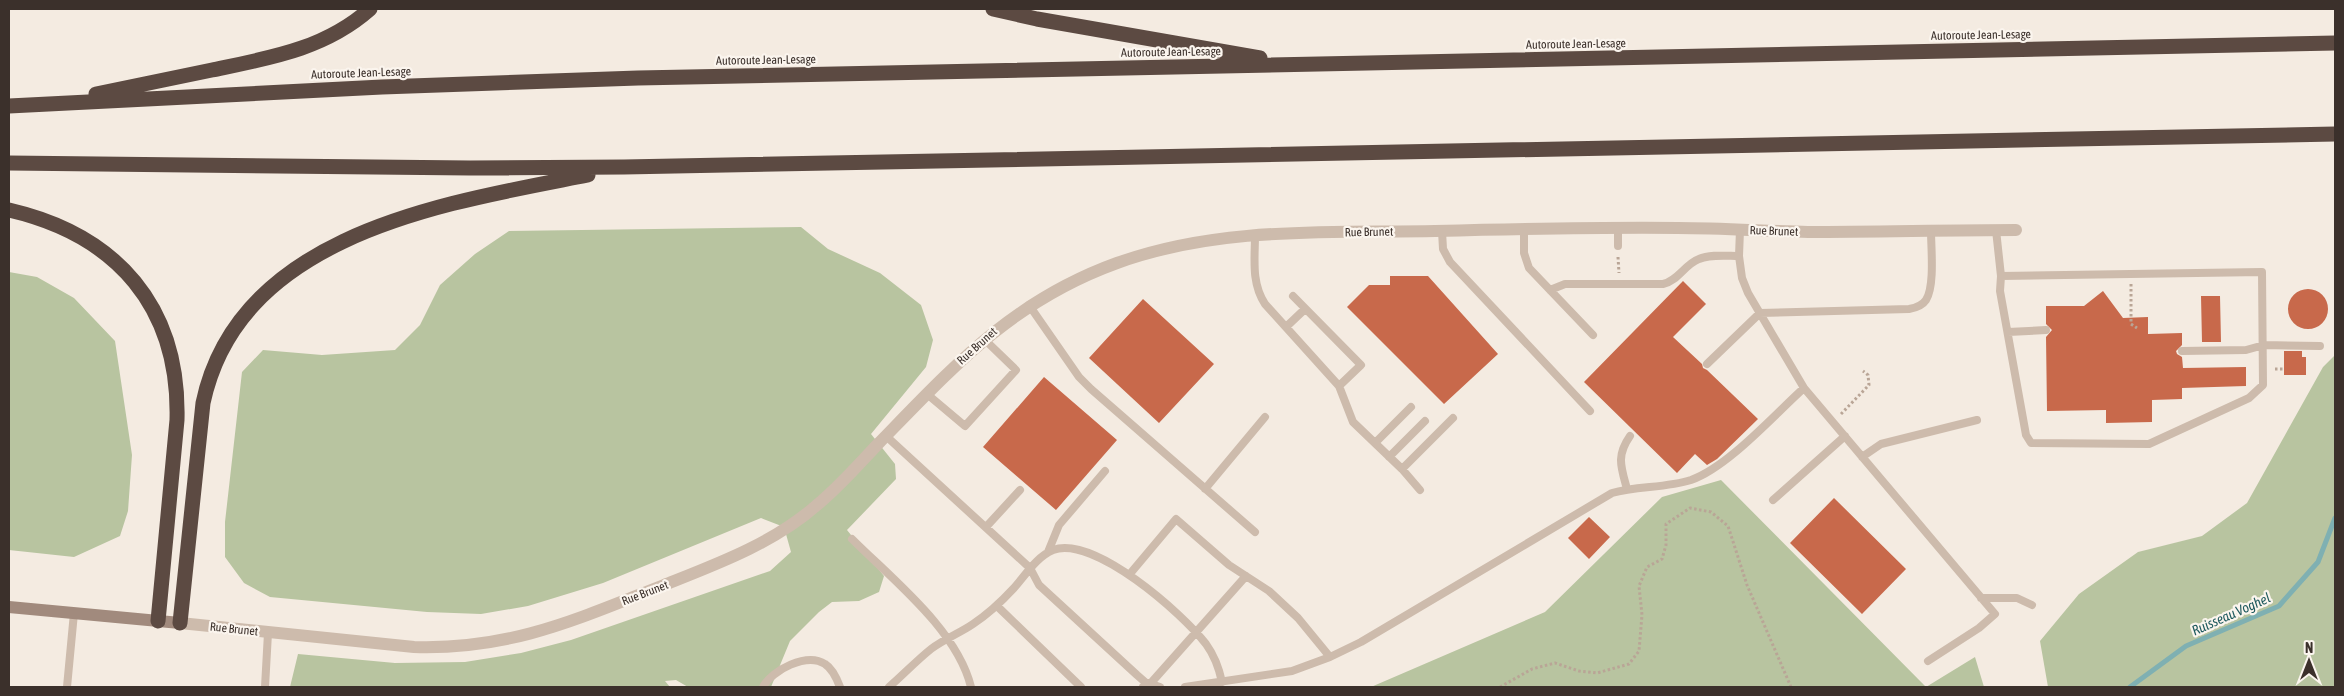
<svg xmlns="http://www.w3.org/2000/svg" width="2344" height="696" font-family="'Asap Condensed',sans-serif">
  <style>
    .green { fill: #b8c4a0 }
    .lines { fill: none; stroke-linecap: round; stroke-linejoin: round }
    .stream { stroke: #7fb0b2; stroke-width: 5 }
    .building { fill: #c8694b }
    .path { stroke: #b9a596; stroke-width: 3; stroke-dasharray: 2.5 2.5; stroke-linecap: butt }
    .lane { stroke: #cdbbac; stroke-width: 8 }
    .street { stroke: #cdbbac; stroke-width: 12 }
    .secondary { stroke: #a18a7d; stroke-width: 12 }
    .highway { stroke: #5c4a42; stroke-width: 15 }
    .labels { text-anchor: middle; stroke-width: 4.5; stroke-linejoin: round; paint-order: stroke }
    .street-label { font-size: 12px; fill: #3b302b; stroke: #fbf5ee }
    .water-label { font-size: 14px; font-style: italic; fill: #1f5a5e; stroke: #fbf5ee }
  </style>
  <rect width="100%" height="100%" fill="#f4ebe1"/>
  <path class="green" d="M801,227L828,249L880,273L921,305L933,340L926,367L871,434L895,464L896,479L847,530L884,576L879,592L859,601L832,602L819,612L790,641L771,687H688L676,680L665,681L670,687H290L298,654L395,663L465,662L521,653L571,640L770,571L791,552L784,527L761,518L603,583L528,606L481,614L427,612L270,597L244,583L225,557V522L242,372L263,350L322,355L395,350L420,325L440,285L475,254L509,231Z
    M9,272L37,277L74,298L115,341L132,455L128,511L120,536L74,557L9,550Z
    M2335,355V687H2048L2040,641L2079,594L2138,552L2202,536L2247,503L2323,367Z
    M1721,480L1926,687L1975,657L1984,687H1371L1545,612L1662,497Z"/>
  <g class="lines">
    <path class="stream" d="M2130,687L2186,646L2279,606L2318,562L2335,518"/>
  </g>
  <path class="building" d="M1390,276H1428L1498,354L1444,404L1347,307L1369,285H1390Z
    M1683,281L1706,304L1673,337L1702,364L1703,368L1707,370L1758,419L1717,459L1707,465L1695,454L1677,473L1584,382Z
    M2288 309a20 20 0 1 1 40 0a20 20 0 1 1-40 0Z
    M2103,291L2123,318L2148,317V334L2182,333V345L2176,351L2177,354L2182,357L2183,368L2246,367V386L2182,388V399L2152,400V422L2106,423V410L2047,411L2046,337L2052,330L2046,324V306H2084Z
    M2201,296H2220L2221,342H2202Z
    M1143,299L1214,364L1159,423L1089,358Z
    M2284,351H2302V357H2306V375H2284Z
    M1044,377L1117,440L1056,510L983,447Z
    M1834,498L1906,569L1862,614L1790,543Z
    M1589,517L1610,537L1589,559L1568,538Z"/>
  <g class="lines">
    <path class="path" d="M1618,257L1619,273
      M2131,284V324L2137,328
      M2275,369H2284
      M1841,414L1869,385L1868,375L1863,371
      M1500,687L1532,669L1555,663L1579,671L1597,673L1629,664L1639,651L1642,615L1639,586L1647,567L1662,559L1666,545V524L1690,508L1711,512L1728,526L1747,585L1791,687"/>
    <path class="lane" d="M1618,228V246
      M1524,229V253L1529,268L1593,335
      M1996,230L2001,276L2262,272L2263,385L2249,398L2149,444L2031,443L2026,435L2000,291L2001,276
      M1442,231L1443,249L1450,262L1590,411
      M1255,235C1255,258 1251,283 1265,304L1339,386L1353,422L1402,469L1420,490
      M1739,256L1742,278L1748,293L1804,388L1995,614L1979,628L1928,661
      M1550,290L1565,284H1663C1678,281 1685,264 1699,259C1710,254 1727,256 1739,256L1740,230
      M1293,296L1361,365L1339,386
      M1029,305L1079,377L1091,389L1255,532
      M1286,327L1305,309
      M2008,332L2046,330
      M2182,351L2246,350L2264,345L2320,346
      M1707,364L1760,313L1909,309C1915,308 1922,306 1926,300C1935,286 1931,248 1931,231
      M927,394L965,426L1016,370L984,339
      M886,436L1030,568L1039,585L1137,675L1145,682L1160,687
      M1375,443L1411,407
      M1389,457L1425,421
      M1862,457L1881,444L1977,420
      M1402,469L1453,418
      M1205,489L1265,417
      M1627,489C1621,467 1616,456 1630,436
      M1773,500L1845,436
      M986,527L1020,490
      M852,539C893,580 957,630 971,687
      M1048,552L1059,525L1105,471
      M1129,575L1176,519L1229,565L1269,591L1298,618L1330,657
      M1981,598H2017L2032,605
      M997,606L1081,687
      M67,687L74,613
      M265,687L268,633
      M763,687C772,670 807,652 825,664C833,669 837,679 840,687
      M889,687C903,675 916,661 931,649C944,639 960,633 973,624C988,614 1001,602 1013,589C1025,576 1036,557 1053,550C1094,535 1182,613 1206,644C1214,655 1219,668 1222,682
      M1143,687L1150,684L1246,576
      M1185,687L1292,671L1330,657L1361,642L1612,493C1637,486 1666,488 1691,480C1728,467 1774,415 1804,388"/>
    <path class="street" d="M180,623L414,647C511,650 577,619 664,585C717,564 774,543 817,505C839,487 858,465 878,444C954,366 1012,301 1117,263C1219,226 1329,233 1435,231C1516,229 1597,227 1678,228C1721,228 1764,231 1808,232C1877,232 1947,230 2016,230"/>
    <path class="secondary" d="M9,607L180,623"/>
    <path class="highway" d="M993,9L1037,19L1260,58
      M96,94C135,86 174,78 212,70C270,58 325,49 370,9
      M9,106L382,87L638,78L2335,43
      M9,163L470,168L624,167L2335,134
      M9,210C117,235 180,307 177,420L158,621
      M180,623L203,403C239,233 446,203 588,175"/>
  </g>
  <g class="labels">
    <g class="street-label">
      <text transform="translate(1981 35) rotate(-1)" y="4">Autoroute Jean-Lesage</text>
      <text transform="translate(1576 44) rotate(-1)" y="4">Autoroute Jean-Lesage</text>
      <text transform="translate(1171 52) rotate(-1)" y="4">Autoroute Jean-Lesage</text>
      <text transform="translate(766 60) rotate(-1)" y="4">Autoroute Jean-Lesage</text>
      <text transform="translate(361 73) rotate(-2)" y="4">Autoroute Jean-Lesage</text>
      <text transform="translate(1774 231) rotate(2)" y="4">Rue Brunet</text>
      <text transform="translate(1369 232) rotate(-1)" y="4">Rue Brunet</text>
      <text transform="translate(977 346) rotate(-42)" y="4">Rue Brunet</text>
      <text transform="translate(645 593) rotate(-21)" y="4">Rue Brunet</text>
      <text transform="translate(234 629) rotate(6)" y="4">Rue Brunet</text>
    </g>
    <g class="water-label">
      <text transform="translate(2231 614) rotate(-24)" y="5">Ruisseau Voghel</text>
    </g>
  </g>
  <rect width="2344" height="696" fill="none" stroke="#3b302b" stroke-width="20"/>
  <g transform="translate(2309 661)" stroke="#fbf5ee" stroke-width="4" paint-order="stroke">
  <path d="M0-4L9 19L0 12L-9 19Z" fill="#3b302b"/>
  <text y="-8" font-size="14" font-weight="bold" text-anchor="middle" fill="#3b302b">N</text>
  </g>
</svg>
